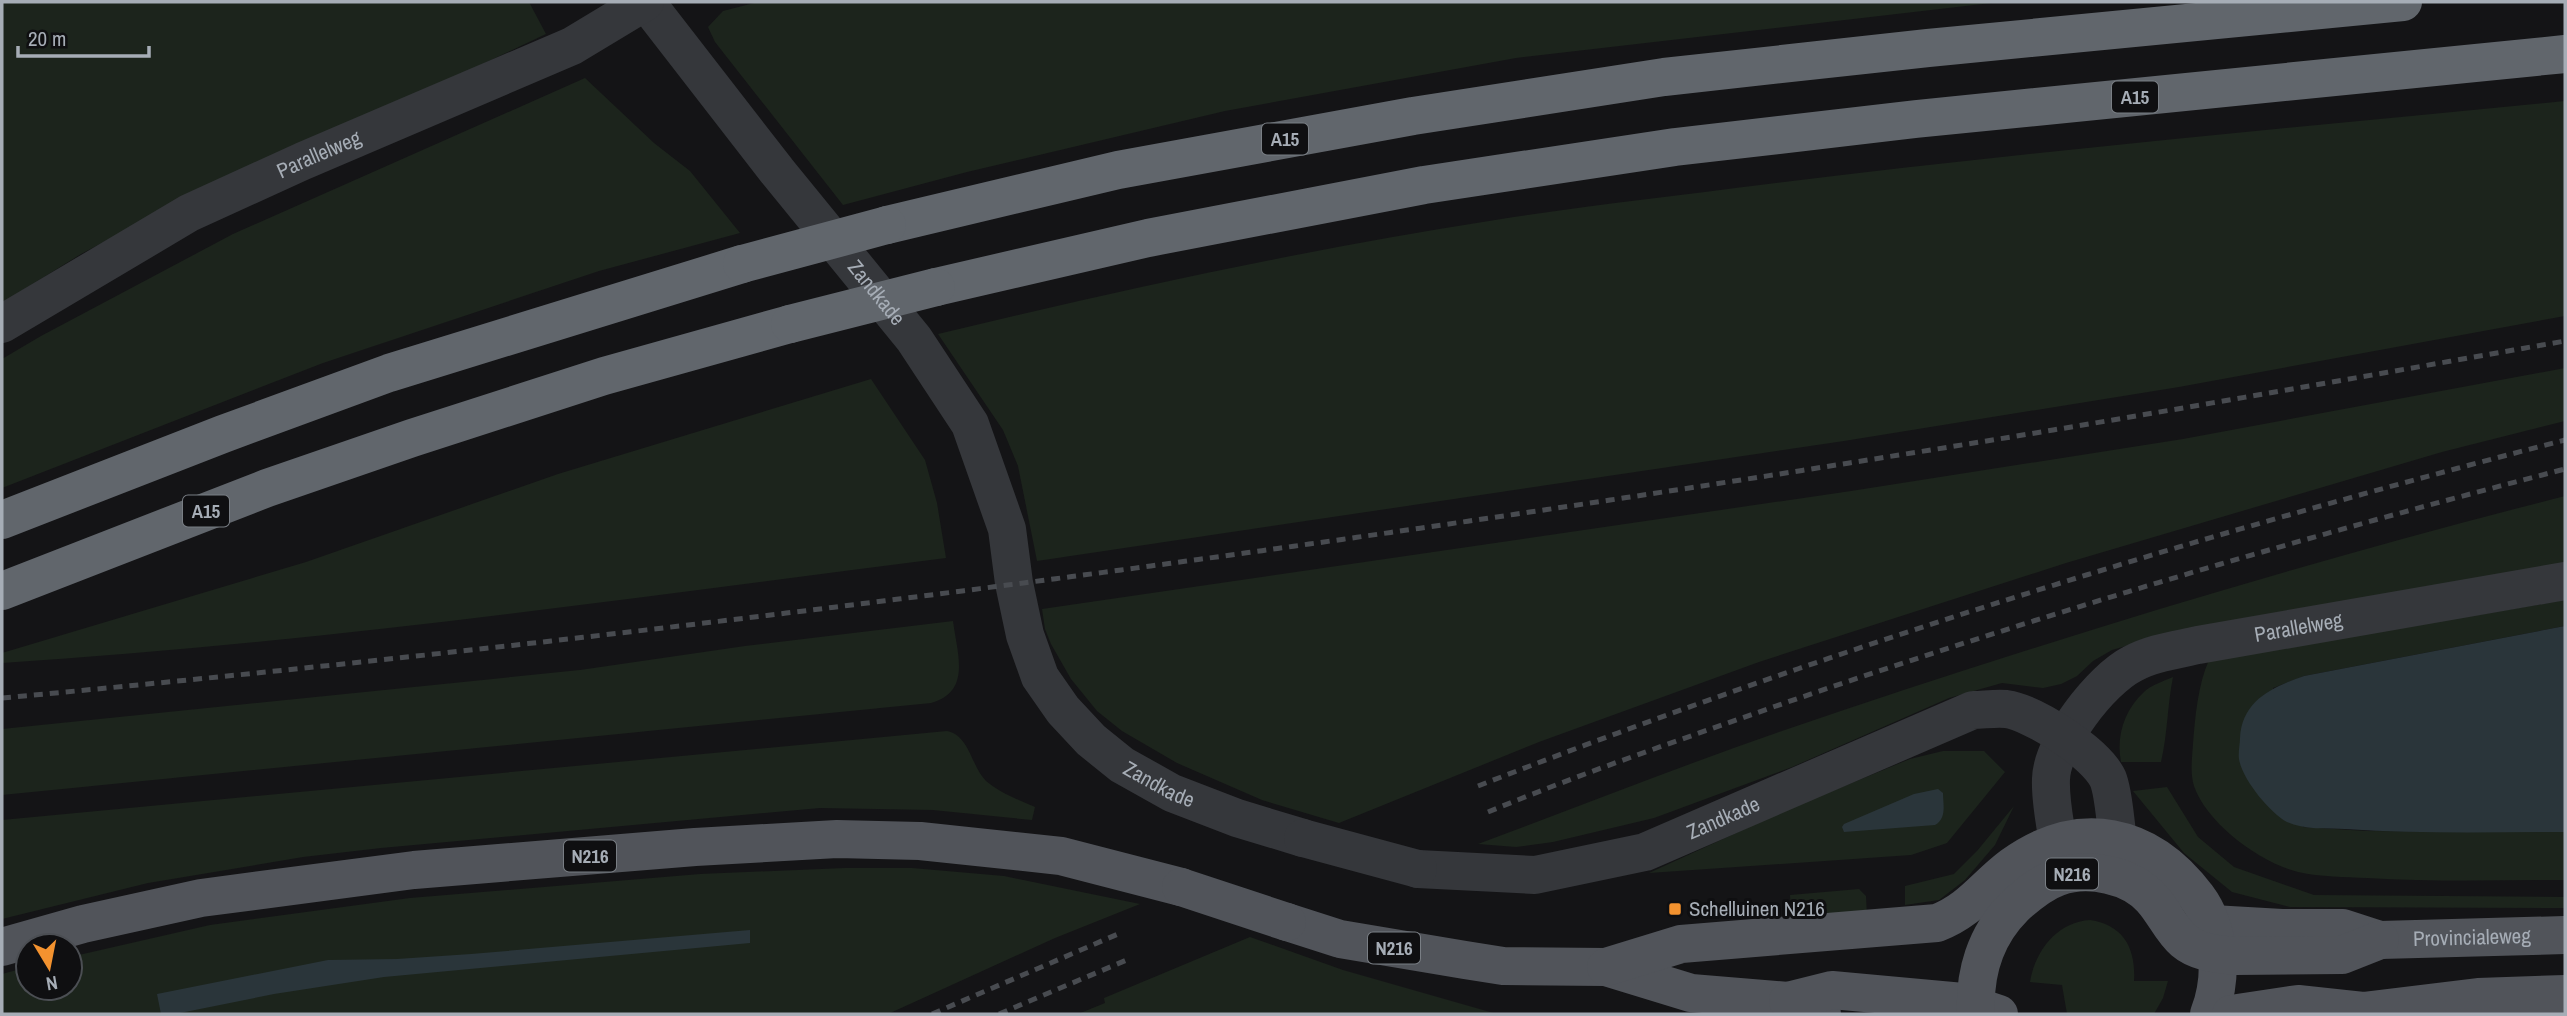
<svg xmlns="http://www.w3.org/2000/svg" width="2567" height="1016" font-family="'Archivo Narrow',sans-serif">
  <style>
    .green { fill: #1c241c }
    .water { fill: #2a353a }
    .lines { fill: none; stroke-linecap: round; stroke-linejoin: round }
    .minor { stroke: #35373b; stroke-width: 38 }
    .major { stroke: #51545a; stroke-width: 38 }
    .highway { stroke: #61666c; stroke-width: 38 }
    .rail { stroke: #484b50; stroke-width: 5; stroke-dasharray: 9 7; stroke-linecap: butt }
    .minor-bridge { stroke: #35373b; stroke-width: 38 }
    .major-bridge { stroke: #51545a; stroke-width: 38 }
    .highway-bridge { stroke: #61666c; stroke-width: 38 }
    .poi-dot { fill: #f3922f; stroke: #0f0f11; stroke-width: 2.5 }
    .labels { text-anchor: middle; stroke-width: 6; stroke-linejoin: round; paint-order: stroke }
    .shield { fill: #0f0f11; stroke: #797e84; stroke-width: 2 }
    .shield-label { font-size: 19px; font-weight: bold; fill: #a6adb6 }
    .street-label { font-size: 21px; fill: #a6adb6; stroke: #0f0f11 }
    .poi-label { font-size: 21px; fill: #a6adb6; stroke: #0f0f11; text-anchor: start }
  </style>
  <rect width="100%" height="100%" fill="#141416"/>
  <path class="green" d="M2,2H529L546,34L449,80L221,180L81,254L2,303Z
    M758,2H2000L1516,58L1225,111L967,172L843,205L715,42L708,27L723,11Z
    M585,78L654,143L690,171L740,233L599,271L323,363L2,488V359L41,336L233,234Z
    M2565,101V316L2179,387L1844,441L1037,561L1018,466L1003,430L938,334C1120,290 1304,250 1489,221C1581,206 1675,196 1768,184C2033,151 2299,127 2565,101Z
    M2565,368V421L2442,452L2066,563L1759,662L1539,742L1339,823L1262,800L1177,763L1122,731L1097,711L1071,679L1051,644L1045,629L1042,609L1851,491L2183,439Z
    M871,379L925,460L937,503L946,558C632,598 318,643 2,663V653L306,562L558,474Z
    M2565,496V563L2140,642L2112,650L2093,661L2077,676L2061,684L2043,688L2002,683L1949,698L1792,767L1654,818L1553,842L1516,847L1478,844C1578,807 1678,767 1779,732C2036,644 2302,563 2565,496Z
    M2565,600V626L2304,676L2273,688L2303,827L2367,831L2565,832V880C2499,880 2433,882 2367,878C2345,877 2321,877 2298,872C2261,863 2207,824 2194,786C2190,773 2192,758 2193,744C2195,718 2198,684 2209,660Z
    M953,621C957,653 972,692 931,703L2,795V729L580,670L745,646Z
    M2173,677C2167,707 2168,732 2161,762H2121C2116,737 2124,710 2144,692C2151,685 2164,681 2173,677Z
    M947,731C970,736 971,766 986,781C1000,793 1019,800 1035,807L1032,820L933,810L820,808L381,848L303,857L148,883L2,919V820Z
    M1943,751H1984L2005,772L1947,843L1911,855L1649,873L1786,810L1910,759Z
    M2167,787L2198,837L2234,867L2314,895L2565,897V908L2290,907L2232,892L2184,853L2133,791Z
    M2014,806L1995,845L1965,880L1939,900L1905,905V886L1954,874L1977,851Z
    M845,868H912L1004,876L1140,904L1055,938L888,1014H2V974L28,967V988H70V957L210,925L410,898L700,874Z
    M1859,889L1866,896L1867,916L1791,910L1790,895Z
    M2090,920C2124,925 2136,949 2134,981H2168L2163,998L2154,1014H2067L2062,985L2030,982C2035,951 2057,922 2090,920Z
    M1250,937L1343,970L1497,1014H1078L1105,1003L1104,998Z"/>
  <path class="water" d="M2565,626V832C2492,832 2418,834 2345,829C2327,828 2304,830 2287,822C2270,813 2242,779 2239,759C2238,753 2240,744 2240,738C2242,700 2273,687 2304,676Z
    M1938,789L1943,793C1943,805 1947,818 1935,825L1844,832L1842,827L1844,824L1914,794Z
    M750,930V943L384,977L274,994L175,1014H161L157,994L328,960L397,959L471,954Z"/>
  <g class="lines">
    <g class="minor">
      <path id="s1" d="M646,2L777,171L914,339L970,424L1007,529L1014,583L1025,635L1040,677L1063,710L1091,740L1122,765L1172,793L1237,818L1303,838"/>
      <path id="s2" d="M2,324L189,213L303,161L572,46L645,2"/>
      <path id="s3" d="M2058,843C2055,822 2050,800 2051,779C2052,743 2101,680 2132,664C2152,653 2176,650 2198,645L2565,581"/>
      <path id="s4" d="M1418,869L1535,875L1645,852L1973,710C1983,710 1995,708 2006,709C2034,713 2096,753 2108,779C2114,794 2115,822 2118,839"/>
    </g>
    <g class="major">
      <path d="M1287,922L1340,939L1465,960L1503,966L1606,967L1691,993L1788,1001L1822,1014"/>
      <path id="s5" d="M2212,924L2282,928H2343L2380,940L2565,935"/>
      <path d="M2,947L83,924L201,898L414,870L695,847L837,839L920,841L1061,856L1181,887"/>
      <path d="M1606,967L1681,944L1937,923C1971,910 1985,886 2012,866C2080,817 2149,833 2197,897C2221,929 2223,978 2209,1014"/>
      <path d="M1788,1001L1832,990L1963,1002L1999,1014"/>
      <path d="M1976,1014C1974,974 1985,936 2014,907C2027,895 2041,883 2058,877C2088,866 2131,875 2152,899C2164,912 2171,930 2184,941C2198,953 2218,954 2235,956L2342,955L2380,940"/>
      <path d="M2231,1014L2298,1004L2363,1011L2478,997L2565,994"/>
    </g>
    <path class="highway" d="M887,225L1118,170L1413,116L1664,77L1928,48L2403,2
      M936,287L1148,238L1424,185L1675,147L1916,119L2565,54
      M2,520L223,434L389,373L742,264
      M2,591L267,488L412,438L604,376L790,324"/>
    <path class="rail" d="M2,698C635,639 1270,556 1899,455C2121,420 2343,380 2565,341
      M1478,786C1832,648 2197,535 2565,440
      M1488,812C1582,773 1680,740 1776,706C2036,616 2299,538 2565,469
      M932,1014L1118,934
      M999,1014L1129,959"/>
    <path class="minor-bridge" d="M1303,838L1418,869"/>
    <path class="major-bridge" d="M1181,887L1287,922"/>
    <path class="highway-bridge" d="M742,264L887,225
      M790,324L936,287"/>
  </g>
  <rect class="poi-dot" x="1668" y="902" width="14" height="14" rx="3.5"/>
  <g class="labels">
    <g class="shield">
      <rect x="2112" y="81.5" width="46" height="31" rx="5"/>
      <rect x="1262" y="123.5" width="46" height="31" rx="5"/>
      <rect x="183" y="495.5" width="46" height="31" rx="5"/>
      <rect x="564" y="840.5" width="52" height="31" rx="5"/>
      <rect x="2046" y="858.5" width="52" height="31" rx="5"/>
      <rect x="1368" y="932.5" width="52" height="31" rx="5"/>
    </g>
    <g class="shield-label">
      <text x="2135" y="104">A15</text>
      <text x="1285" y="146">A15</text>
      <text x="206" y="518">A15</text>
      <text x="590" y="863">N216</text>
      <text x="2072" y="881">N216</text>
      <text x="1394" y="955">N216</text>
    </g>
    <g class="street-label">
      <text dy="7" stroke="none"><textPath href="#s2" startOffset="360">Parallelweg</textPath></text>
      <text dy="7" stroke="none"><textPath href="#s1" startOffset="371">Zandkade</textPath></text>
      <text dy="7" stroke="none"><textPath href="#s3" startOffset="380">Parallelweg</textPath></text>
      <text dy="7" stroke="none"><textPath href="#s1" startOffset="959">Zandkade</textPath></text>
      <text dy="7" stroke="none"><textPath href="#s4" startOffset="315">Zandkade</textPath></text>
      <text dy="7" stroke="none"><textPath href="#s5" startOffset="262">Provincialeweg</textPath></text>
    </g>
    <g class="poi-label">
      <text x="1689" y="916">Schelluinen N216</text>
    </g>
  </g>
  <rect width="2567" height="1016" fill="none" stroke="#a6adb6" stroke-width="7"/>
  <g transform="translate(49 967) rotate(170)"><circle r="33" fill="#0f0f11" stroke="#4b4e53" stroke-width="2"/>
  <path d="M0-5L12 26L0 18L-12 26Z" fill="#f3922f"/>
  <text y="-10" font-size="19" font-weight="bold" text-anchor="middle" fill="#a6adb6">N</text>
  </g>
  <path d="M18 46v10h131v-10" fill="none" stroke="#a6adb6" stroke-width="3.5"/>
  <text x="28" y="46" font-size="21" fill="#a6adb6" stroke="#0f0f11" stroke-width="5" paint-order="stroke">20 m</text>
</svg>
